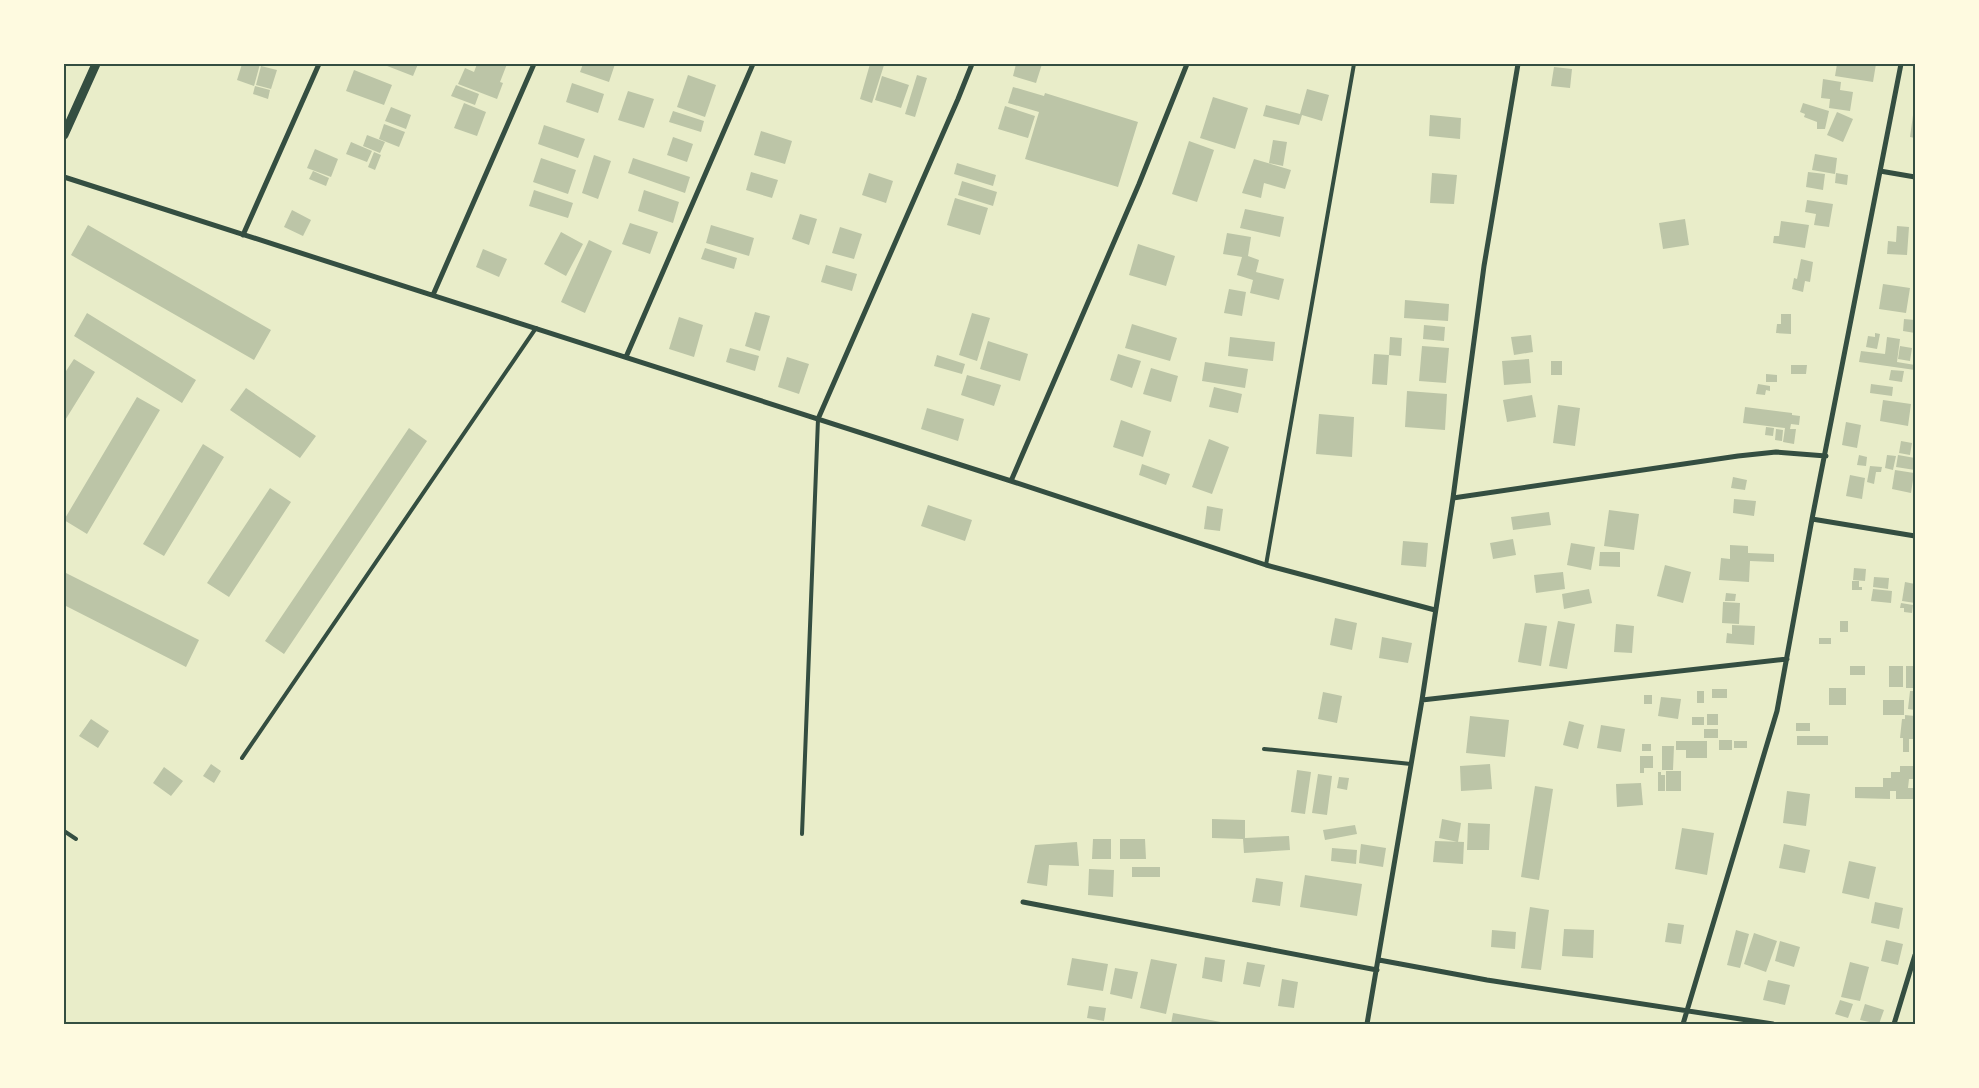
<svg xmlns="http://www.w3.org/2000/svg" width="1979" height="1088" font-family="Poppins,sans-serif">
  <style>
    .building { fill: #bcc5a7 }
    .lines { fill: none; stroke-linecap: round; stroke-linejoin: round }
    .service { stroke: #344e41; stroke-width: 4 }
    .minor { stroke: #344e41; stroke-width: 5 }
    .tertiary { stroke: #344e41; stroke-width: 9 }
    .neatline { fill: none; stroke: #344e41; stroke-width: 2 }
  </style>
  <rect width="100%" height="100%" fill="#e9edc9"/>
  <path class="building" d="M242,64H260L254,86L237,80Z
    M382,64H418L413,76Z
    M477,64H507L500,82L503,83L497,99L458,84L465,68L474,72Z
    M583,64H615L609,82L580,72Z
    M870,64L884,65L872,103L860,99Z
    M1016,64H1042L1036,83L1013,76Z
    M1837,64H1876L1873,82L1835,76Z
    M261,66L277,70L271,89L256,85Z
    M1554,67L1572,69L1570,88L1551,86Z
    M354,70L392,85L384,105L346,91Z
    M688,75L716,85L705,117L677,107Z
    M917,75L927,78L915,117L905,114Z
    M882,76L909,85L901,108L875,100Z
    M1823,79L1841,82L1840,90L1853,92L1850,111L1829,108L1830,99L1821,98Z
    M572,83L604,94L598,113L566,102Z
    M456,85L479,94L475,105L451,96Z
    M255,86L270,90L268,99L253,94Z
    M1013,87L1044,96L1045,93L1138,122L1118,187L1025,159L1039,112L1008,103Z
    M1307,89L1329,95L1322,121L1302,115L1299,125L1263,116L1266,105L1300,114Z
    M628,91L654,99L644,128L618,120Z
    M1213,97L1248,108L1235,149L1200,138Z
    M464,103L486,112L477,136L454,128Z
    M1803,103L1829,111L1825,129H1817V122L1804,117L1805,114L1800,112Z
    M1005,106L1035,116L1028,138L998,129Z
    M391,107L411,115L406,129L385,121Z
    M673,111L704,121L701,132L669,122Z
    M1837,112L1853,119L1843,142L1827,135Z
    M1430,115L1461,118L1460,139L1429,136Z
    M1913,115L1915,116V138L1910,137Z
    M384,124L405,132L399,147L379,139Z
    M544,125L585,139L578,158L538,144Z
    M761,131L792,141L785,164L754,155Z
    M367,135L385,142L380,153L363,146Z
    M673,137L693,144L687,162L667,155Z
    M1273,140L1287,142L1283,166L1269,163Z
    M1189,141L1214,150L1197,202L1172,194Z
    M351,142L372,151L367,162L346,154Z
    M315,149L338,159L331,177L307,168Z
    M374,152L381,155L375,170L368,167Z
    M1815,154L1837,158L1835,174L1812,170Z
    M594,155L611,161L598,199L582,193Z
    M541,158L576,170L568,194L533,182Z
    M633,158L690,177L685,193L628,173Z
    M1254,159L1291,170L1285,189L1264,183L1261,198L1242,193Z
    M957,163L996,175L993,186L954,174Z
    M313,171L329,178L326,186L309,179Z
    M751,172L778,180L772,198L746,190Z
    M1808,172L1825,174L1823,190L1806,187Z
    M869,173L893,181L886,203L862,195Z
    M1432,173L1457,175L1454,204L1430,203Z
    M1836,173L1848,175L1847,185L1835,183Z
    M962,181L997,192L993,206L958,195Z
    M534,190L573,203L568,218L529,206Z
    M644,190L679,202L673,223L638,211Z
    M955,198L988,208L980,235L947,225Z
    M1807,200L1833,204L1829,227L1814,225L1816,214L1805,212Z
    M1245,209L1284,217L1280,237L1240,228Z
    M292,210L311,220L303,236L284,227Z
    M800,214L817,219L809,245L792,239Z
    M1685,219L1689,245L1663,249L1659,223Z
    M1781,221L1809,225L1805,248L1773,243L1774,236H1779Z
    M630,223L658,232L650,254L622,244Z
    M88,225L271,330L254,360L71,255Z
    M711,225L754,238L749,256L706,243Z
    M1897,226L1909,227L1907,255L1887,254L1888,241L1896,242Z
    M840,227L862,234L854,259L832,253Z
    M561,232L583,244L566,276L544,264Z
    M1227,233L1251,237L1248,256L1259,260L1256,272L1284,279L1279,300L1250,293L1253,280L1237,275L1242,257L1223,254Z
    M589,240L612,251L585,313L561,302Z
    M1138,244L1175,256L1166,286L1129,275Z
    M705,248L737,258L734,269L701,259Z
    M483,249L507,259L499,277L476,267Z
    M1801,259L1813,262L1810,282L1805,281L1803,292L1792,289L1794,278L1797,279Z
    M826,265L857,274L852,291L821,282Z
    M1883,284L1910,288L1906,313L1879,309Z
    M1229,289L1246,292L1242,316L1224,313Z
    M1405,300L1449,304L1448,321L1404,318Z
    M755,312L770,316L760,351L745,346Z
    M87,313L196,380L182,403L74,336Z
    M972,313L990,318L977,361L959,355Z
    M1781,314H1791V334L1776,333L1777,324H1781Z
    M679,317L703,325L694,357L669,349Z
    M1904,319L1915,320V333L1903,331Z
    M1132,324L1177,338L1170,361L1125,348Z
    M1424,325L1445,327L1444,341L1423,339Z
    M1875,333L1880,334L1877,349L1866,347L1868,336L1875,337Z
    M1531,335L1533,352L1514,355L1511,337Z
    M1230,337L1275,342L1273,361L1228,356Z
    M1390,337L1402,338L1401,356L1389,355Z
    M1887,337L1900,339L1897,362L1915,365V370L1859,362L1861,351L1885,354Z
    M988,341L1028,354L1020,381L980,369Z
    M1422,346L1449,348L1446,383L1419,381Z
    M1900,346L1912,348L1910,361L1898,359Z
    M730,348L759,356L755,371L726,362Z
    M1118,354L1141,361L1132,388L1110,380Z
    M1374,354L1389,355L1387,385L1372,384Z
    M937,355L965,364L962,374L934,366Z
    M787,357L809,364L799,394L778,387Z
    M74,359L95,372L64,422V374Z
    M1529,359L1531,383L1504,385L1502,361Z
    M1551,361H1562V375H1551Z
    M1205,362L1248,369L1245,388L1202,381Z
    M1791,365H1807L1806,374H1791Z
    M1151,368L1178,376L1171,402L1143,394Z
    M1891,370L1904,371L1902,382L1889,380Z
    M1766,374L1777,375V382H1766Z
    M967,375L1001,385L994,406L961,395Z
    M1758,384L1770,386V391L1766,390L1765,395L1756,394Z
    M1871,384L1893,387L1892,396L1870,393Z
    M1214,387L1242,394L1238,413L1209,407Z
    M246,388L316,436L300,458L230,410Z
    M1407,391L1447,394L1445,430L1405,427Z
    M1532,395L1536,417L1507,422L1503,400Z
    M137,397L160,410L87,534L64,520Z
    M1883,400L1911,404L1908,426L1880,421Z
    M1558,405L1580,408L1575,446L1553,443Z
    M1745,407L1792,413V415L1800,416L1799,425L1791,424L1790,429H1796L1794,444L1783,442L1785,428L1743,423Z
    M927,408L964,419L958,441L921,429Z
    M1319,414L1354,417L1352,457L1316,454Z
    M1121,420L1151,431L1143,457L1113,447Z
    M1846,422L1861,425L1857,448L1842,445Z
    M1766,427L1774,428L1773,436L1765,435Z
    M409,428L427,441L284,654L265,641Z
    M1776,429L1783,430L1782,441L1775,440Z
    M1209,439L1229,447L1212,494L1192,487Z
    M1901,441L1912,443L1910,455L1899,453Z
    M203,444L224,457L164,556L143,544Z
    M1859,455L1867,457L1866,466L1857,465Z
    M1887,455L1896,456L1893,470L1885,468Z
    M1898,455L1915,458V470L1896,467Z
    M1142,464L1170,474L1166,485L1139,475Z
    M1870,466L1882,467L1881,472H1876L1874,484L1867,482Z
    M1895,470L1914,473L1911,493L1892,489Z
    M1850,475L1865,478L1862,499L1846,496Z
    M1733,477L1747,480L1745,490L1731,488Z
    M270,488L291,502L229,597L207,583Z
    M1734,499L1756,501L1754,516L1733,513Z
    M928,505L972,520L965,541L921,526Z
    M1207,506L1223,509L1220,531L1204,529Z
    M1609,510L1639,514L1634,550L1604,546Z
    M1549,512L1551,525L1513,530L1511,517Z
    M1513,539L1516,555L1493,559L1490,543Z
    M1403,541L1428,543L1426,567L1401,565Z
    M1571,543L1595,547L1591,570L1567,565Z
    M1730,545L1748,546V553L1774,554V562L1750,561L1749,582L1719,580L1721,558L1730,559Z
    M1600,552H1620V567L1599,566Z
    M1665,565L1691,572L1683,603L1657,596Z
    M1854,568L1866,569L1865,581L1853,580Z
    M64,572L199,640L186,667L64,605Z
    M1563,572L1565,589L1536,593L1534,575Z
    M1874,577L1889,578L1888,589L1873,587Z
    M1852,581H1859V587H1862V590H1852Z
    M1905,582L1915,584V603L1902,601Z
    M1589,589L1592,603L1564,609L1562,594Z
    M1873,589L1892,591L1891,603L1871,601Z
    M1726,593L1736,594L1735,601H1725Z
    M1723,602L1740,603L1739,624L1722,623Z
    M1901,603L1913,605L1912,613L1904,612V608H1900Z
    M1335,618L1357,623L1352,650L1330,645Z
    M1558,621L1575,624L1567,669L1549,666Z
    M1840,621H1848V632H1840Z
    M1525,623L1547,626L1541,666L1518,662Z
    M1616,624L1634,626L1632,653L1614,652Z
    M1732,625L1755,626L1754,645L1726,643L1727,633L1732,634Z
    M1382,637L1412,643L1408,663L1379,658Z
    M1819,638H1831V644H1819Z
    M1850,666H1865V675H1850Z
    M1889,666H1903V687H1889Z
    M1906,666H1915V688H1906Z
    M1829,688H1846V705H1829Z
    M1712,689H1727V698H1712Z
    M1697,691H1704V703H1697Z
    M1910,691H1915V710L1908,709Z
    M1323,692L1342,696L1337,723L1318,719Z
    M1644,695H1652V704H1644Z
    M1661,697L1681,699L1678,719L1658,716Z
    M1883,700H1904V715H1883Z
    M1707,714H1718V725H1707Z
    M1905,715L1915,716V739H1909V752H1903V738H1900L1902,719H1905Z
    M1470,716L1509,720L1505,757L1466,753Z
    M1692,717H1704V725H1692Z
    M91,719L109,731L98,748L79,736Z
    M1569,721L1584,725L1578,749L1563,745Z
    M1796,723H1810V731H1796Z
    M1601,725L1625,729L1621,752L1597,748Z
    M1704,729H1718V738H1704Z
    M1797,736H1828V745H1797Z
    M1719,740H1732V750H1719Z
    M1676,741H1707V758H1686V750H1676Z
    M1734,741H1747V748H1734Z
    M1642,744H1651V751H1642Z
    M1662,746H1674L1673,770H1662Z
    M1640,756H1653V768H1644V773H1640Z
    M211,764L221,771L214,783L203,776Z
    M1490,764L1492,789L1461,791L1460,766Z
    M1900,766H1915V779H1909L1908,788H1915V799H1896V791H1890V799L1855,798V787H1883V778H1891V772H1900Z
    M164,767L183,781L171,796L153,783Z
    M1297,770L1311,772L1305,814L1291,812Z
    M1666,771H1681V791H1666Z
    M1658,772H1661V775H1665V791H1658Z
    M1318,774L1332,776L1327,815L1312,813Z
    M1339,777L1349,778L1347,790L1337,788Z
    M1641,783L1643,805L1617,807L1616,784Z
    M1535,786L1553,789L1539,880L1521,877Z
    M1787,791L1810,794L1806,826L1783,823Z
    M1212,819L1245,820V838L1289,836L1290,850L1244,853L1243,839L1212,838Z
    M1442,819L1461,823L1458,842L1439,838Z
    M1468,823L1490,824L1489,850H1467Z
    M1355,825L1357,834L1325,840L1323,830Z
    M1682,828L1714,833L1707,875L1675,869Z
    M1093,839H1111V859H1092Z
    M1120,839H1145L1146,859H1120Z
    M1435,841L1464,842L1463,864L1433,862Z
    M1077,842L1079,866L1049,865L1047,886L1027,883L1035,845Z
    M1361,844L1386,848L1383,867L1359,863Z
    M1784,844L1810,850L1805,873L1779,868Z
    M1332,848L1357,850L1356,864L1331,861Z
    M1849,861L1876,867L1869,899L1842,893Z
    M1132,867H1160V877H1132Z
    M1089,869L1114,870L1113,897L1088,895Z
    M1305,875L1362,884L1357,916L1300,907Z
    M1256,878L1283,882L1280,906L1252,902Z
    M1875,902L1903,908L1899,929L1871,923Z
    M1530,907L1549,910L1541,970L1521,968Z
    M1668,923L1684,925L1681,944L1665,942Z
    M1564,929L1594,930L1593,958L1562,956Z
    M1492,930L1516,932L1515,949L1491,947Z
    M1736,930L1749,934L1740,968L1727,965Z
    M1754,933L1777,941L1766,972L1744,964Z
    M1886,940L1903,944L1898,965L1881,961Z
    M1780,941L1800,947L1794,967L1775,961Z
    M1205,957L1225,960L1222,982L1202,978Z
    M1072,958L1108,964L1103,991L1067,985Z
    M1151,959L1177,964L1166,1014L1140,1008Z
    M1247,962L1265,965L1260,987L1243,984Z
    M1850,962L1869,967L1860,1001L1841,997Z
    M1115,968L1138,972L1132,999L1110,994Z
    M1282,979L1298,982L1294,1008L1278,1006Z
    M1768,980L1790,985L1785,1005L1763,1000Z
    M1840,1000L1853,1004L1848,1018L1835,1014Z
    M1865,1004L1884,1010L1879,1024L1860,1020Z
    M1089,1006L1106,1008L1104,1021L1087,1018Z
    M1173,1013L1226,1023V1024H1171Z"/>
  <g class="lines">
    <path class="service" d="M1266,565L1354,64
      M1264,749L1411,764
      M242,758L536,328
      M64,831L76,839
      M802,834L818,419"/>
    <path class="minor" d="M1880,171L1915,177
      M64,177L1011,481L1266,565L1435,610
      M243,235L319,64
      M433,295L534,64
      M626,357L753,64
      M818,419L958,99L972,64
      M1011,481L1139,184L1187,64
      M1453,498L1738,456L1776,452L1826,456
      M1812,519L1915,536
      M1422,700L1787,659
      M1023,902L1377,970
      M1379,960L1487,980L1773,1024
      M1367,1024L1422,700L1453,498L1484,266L1518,64
      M1683,1024L1777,711L1812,519L1901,64
      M1894,1024L1915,955"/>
    <path class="tertiary" d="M64,135L96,64"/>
  </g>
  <rect width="1979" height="1088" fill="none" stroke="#fefae0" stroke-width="130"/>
  <rect x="65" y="65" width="1849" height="958" class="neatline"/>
</svg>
